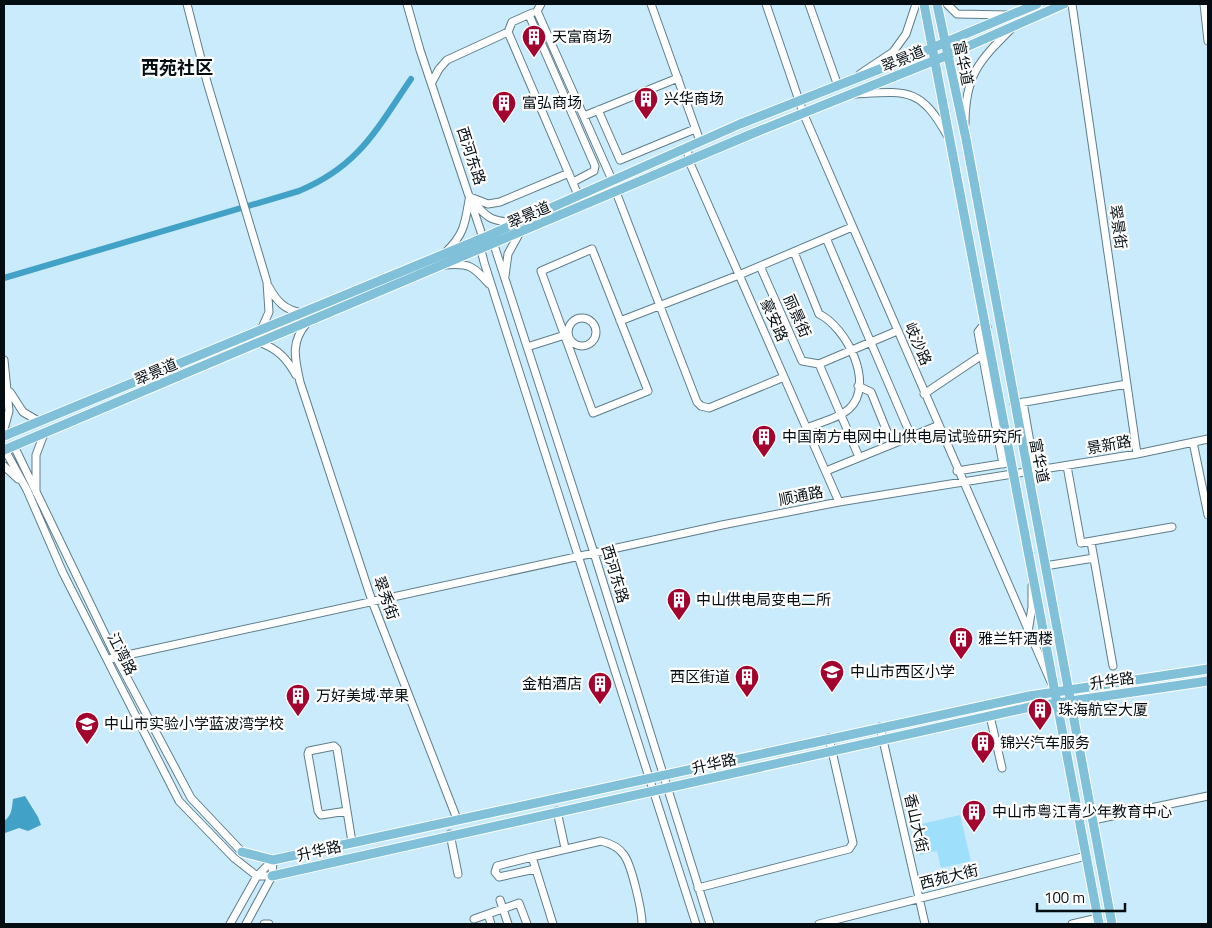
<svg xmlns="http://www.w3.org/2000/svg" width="1212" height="928" font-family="'Titillium Web','Noto Sans SC',sans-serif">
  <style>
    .green { fill: #9edffb }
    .water { fill: #42a1c6 }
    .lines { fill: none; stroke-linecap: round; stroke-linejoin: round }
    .canal { stroke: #42a1c6; stroke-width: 6 }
    .minor-casing { stroke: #5f7e8b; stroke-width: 9 }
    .major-casing { stroke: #fff; stroke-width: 11 }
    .minor { stroke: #fff; stroke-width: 7 }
    .major { stroke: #80c1d9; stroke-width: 9 }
    .labels { text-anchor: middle; stroke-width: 4.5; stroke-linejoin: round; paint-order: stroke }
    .poi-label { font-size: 15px; fill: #030d12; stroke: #fff; text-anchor: start }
    .street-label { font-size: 15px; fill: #030d12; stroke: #fff }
    .quarter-label { font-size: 18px; font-weight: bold; fill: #030d12; stroke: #fff }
  </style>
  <rect width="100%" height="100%" fill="#caebfb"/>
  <path class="green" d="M960,815L971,861L941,868L937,851L920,855L913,826Z"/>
  <path class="water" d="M25,796L38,817L41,825L28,831L19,828L5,833L4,821C12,816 12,807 13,799Z"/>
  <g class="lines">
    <path class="canal" d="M4,278L299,191C359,166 376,130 411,79"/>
    <defs>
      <path id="minor" d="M187,4L207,82L267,282L269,312L261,330
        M407,4L420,50L483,238L481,250L484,262L696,924
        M541,4L537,11L612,180
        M651,4L700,141
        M766,4L804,115L1051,682
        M809,4L838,86
        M947,4L957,14L1008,15
        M1072,4L1137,454
        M1204,4L1208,41
        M529,15L595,166L594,171L573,182
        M508,32L578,195
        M860,74L893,52L906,34L916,4
        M432,82L439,69L447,60L508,32L512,22L532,13
        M855,94C907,91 920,87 947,135
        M598,110L620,160L695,129
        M584,116L678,78
        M965,124C965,75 979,61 1012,28
        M687,147L689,161L839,502
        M616,192L697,402L701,406L709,408L784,377
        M470,197L488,204L500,202L569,173
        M473,201C488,220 493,221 516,223
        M826,238L911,436
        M490,242L494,245L594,553L710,924
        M592,249L648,391L593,413L541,271Z
        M446,252C464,234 465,224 469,200
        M794,252L819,314C846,327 876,384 849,409C839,418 819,423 806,428
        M445,265C470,263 473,266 489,284
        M760,266L802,361L819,364L859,457
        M505,276L508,254L519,234
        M269,287C277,302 285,310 302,313
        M568 332a14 14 0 1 1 28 0a14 14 0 1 1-28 0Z
        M620,321L739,275L852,227
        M307,323C290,342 295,359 300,382L372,601L457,819
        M987,327L981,328L978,332L1003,464
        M261,343C278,349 287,359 296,375
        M527,347L568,334
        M4,360L9,411L4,429
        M819,364L897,331
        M858,386L871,392L892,444
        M10,392L23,412L40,422
        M924,394L982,355
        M1023,402L1035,471
        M1014,404L1127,384
        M1193,442L1208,515
        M14,446L116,657L191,798L242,852
        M5,450L27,490L63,573L179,801L234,858L257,876H272
        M4,466L18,479
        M1067,466L1081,543L1172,527
        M826,471L937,426
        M957,471L1007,463
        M36,492V455L44,434
        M1091,542L1113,666
        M1045,566L1094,558
        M1028,632L1032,607V586
        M109,659L722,525L839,502L1137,454L1208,439
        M990,716L1002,768
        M880,727L925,924
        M347,811L321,815L318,811L308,754L309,751L334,746L337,749L352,842
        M557,811L565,848
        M1093,820L1208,796
        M450,834L458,874
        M532,857L497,866L495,872L499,877L535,869
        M698,888L849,849L853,843L829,738
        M500,900L508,924
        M488,914L491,924
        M474,919L519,903L527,924
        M230,924L257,876L273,860L272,876L246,924
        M264,924H269
        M553,924L532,857L601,841C609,843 619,847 624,855C632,866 642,911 642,924
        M819,924L1086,856
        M1072,924L1098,918"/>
      <path id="major" d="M924,4L1099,924
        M937,4L966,139L1112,924
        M4,436L483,238L740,124L913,56L1037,4
        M4,450L749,135L948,55L1064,4
        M242,852L273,860L1029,696L1208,669
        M272,876L1030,707L1208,681"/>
    </defs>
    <use href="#minor" class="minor-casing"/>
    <use href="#major" class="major-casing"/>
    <use href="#minor" class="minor"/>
    <use href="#major" class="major"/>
  </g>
  <defs>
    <symbol id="building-pin" viewBox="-11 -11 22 30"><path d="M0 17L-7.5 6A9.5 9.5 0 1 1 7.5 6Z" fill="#a2032f" stroke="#fff"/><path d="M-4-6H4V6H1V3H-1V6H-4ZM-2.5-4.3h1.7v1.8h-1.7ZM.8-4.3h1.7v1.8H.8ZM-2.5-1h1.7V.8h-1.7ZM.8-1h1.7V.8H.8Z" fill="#fff"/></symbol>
    <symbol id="school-pin" viewBox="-11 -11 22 30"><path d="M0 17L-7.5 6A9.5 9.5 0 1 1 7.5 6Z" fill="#a2032f" stroke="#fff"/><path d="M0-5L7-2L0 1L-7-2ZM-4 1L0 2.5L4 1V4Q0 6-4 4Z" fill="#fff"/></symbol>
  </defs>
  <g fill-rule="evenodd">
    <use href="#building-pin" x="520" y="23" width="28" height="38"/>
    <use href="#building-pin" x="632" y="85" width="28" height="38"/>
    <use href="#building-pin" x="490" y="89" width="28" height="38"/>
    <use href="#building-pin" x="750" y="423" width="28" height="38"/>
    <use href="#building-pin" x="665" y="586" width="28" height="38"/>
    <use href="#building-pin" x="947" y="625" width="28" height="38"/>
    <use href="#school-pin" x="818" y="658" width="28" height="38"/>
    <use href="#building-pin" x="733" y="663" width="28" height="38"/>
    <use href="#building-pin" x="586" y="670" width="28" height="38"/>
    <use href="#building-pin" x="284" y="682" width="28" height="38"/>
    <use href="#building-pin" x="1026" y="696" width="28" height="38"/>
    <use href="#school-pin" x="73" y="710" width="28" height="38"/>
    <use href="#building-pin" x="969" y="729" width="28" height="38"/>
    <use href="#building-pin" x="960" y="798" width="28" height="38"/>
  </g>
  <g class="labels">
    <g class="poi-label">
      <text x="552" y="42">天富商场</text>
      <text x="664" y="104">兴华商场</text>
      <text x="522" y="108">富弘商场</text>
      <text x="782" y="442">中国南方电网中山供电局试验研究所</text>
      <text x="696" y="605">中山供电局变电二所</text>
      <text x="978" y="644">雅兰轩酒楼</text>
      <text x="850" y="677">中山市西区小学</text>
      <text x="730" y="682" text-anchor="end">西区街道</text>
      <text x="582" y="689" text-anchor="end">金柏酒店</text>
      <text x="316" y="701">万好美域·苹果</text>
      <text x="1058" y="715">珠海航空大厦</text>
      <text x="104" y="729">中山市实验小学蓝波湾学校</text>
      <text x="1000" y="748">锦兴汽车服务</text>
      <text x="992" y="817">中山市粤江青少年教育中心</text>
    </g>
    <g class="street-label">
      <text transform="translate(903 59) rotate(-22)" y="5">翠景道</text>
      <text transform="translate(963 63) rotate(78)" y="5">富华道</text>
      <text transform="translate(471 156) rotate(72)" y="5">西河东路</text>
      <text transform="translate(529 215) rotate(-23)" y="5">翠景道</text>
      <text transform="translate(1118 227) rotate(82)" y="5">翠景街</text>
      <text transform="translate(797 316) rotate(66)" y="5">丽景街</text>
      <text transform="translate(774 320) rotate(66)" y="5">豪安路</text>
      <text transform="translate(918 344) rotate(67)" y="5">岐沙路</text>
      <text transform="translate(156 372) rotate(-23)" y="5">翠景道</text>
      <text transform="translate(1109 445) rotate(-10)" y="5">景新路</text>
      <text transform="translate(1039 461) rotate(79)" y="5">富华道</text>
      <text transform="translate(801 496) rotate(-11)" y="5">顺通路</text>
      <text transform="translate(615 574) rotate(73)" y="5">西河东路</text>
      <text transform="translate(386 598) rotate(70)" y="5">翠秀街</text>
      <text transform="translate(122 654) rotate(63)" y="5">江湾路</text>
      <text transform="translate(1112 681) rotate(-8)" y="5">升华路</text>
      <text transform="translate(714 764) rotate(-13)" y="5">升华路</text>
      <text transform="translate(916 823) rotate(77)" y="5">香山大街</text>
      <text transform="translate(319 851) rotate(-13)" y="5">升华路</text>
      <text transform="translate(949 877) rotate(-14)" y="5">西苑大街</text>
    </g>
    <g class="quarter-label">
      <text x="177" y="74">西苑社区</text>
    </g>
  </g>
  <rect width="1212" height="928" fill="none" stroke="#030d12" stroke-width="10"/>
  <path d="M1037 903v8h88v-8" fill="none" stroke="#030d12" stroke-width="2.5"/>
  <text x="1044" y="903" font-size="15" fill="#030d12" stroke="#ffffff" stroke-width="4" paint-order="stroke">100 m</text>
</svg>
